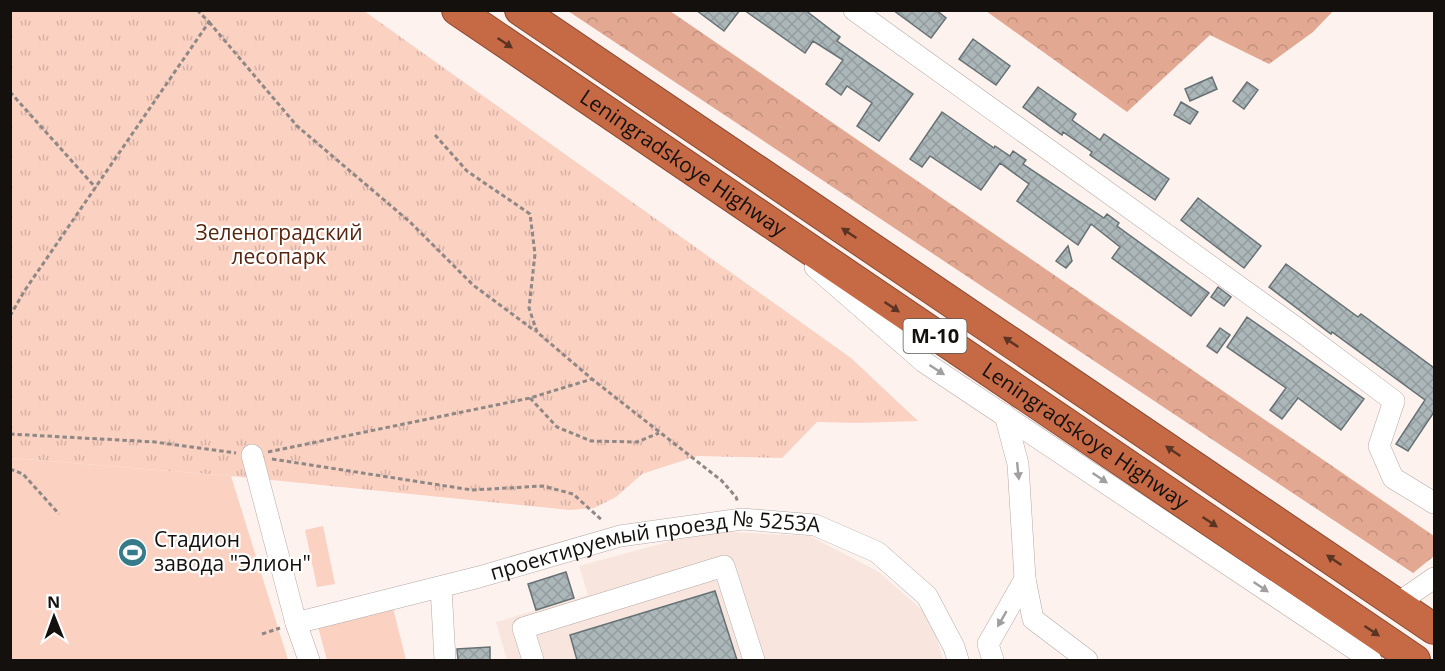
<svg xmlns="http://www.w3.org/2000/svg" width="1445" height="671" font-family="'Open Sans',sans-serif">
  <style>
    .built { fill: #f8e5de }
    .forest { fill: url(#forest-crowns) }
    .park { fill: url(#park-tufts) }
    .garden { fill: #fbd1c2 }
    .building { fill: url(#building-cross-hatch); stroke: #667173; stroke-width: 1.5 }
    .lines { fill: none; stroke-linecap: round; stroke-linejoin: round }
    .minor-casing { stroke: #b5aaa7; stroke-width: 22 }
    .highway-casing { stroke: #874a32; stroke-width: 32 }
    .path { stroke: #8f8885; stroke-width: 3; stroke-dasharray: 4.5 3; stroke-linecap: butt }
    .minor { stroke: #fff; stroke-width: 21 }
    .highway { stroke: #c66945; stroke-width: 30 }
    .oneway { fill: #5b3424 }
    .oneway2 { fill: #a19f9f }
    .labels { text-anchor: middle; stroke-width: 4.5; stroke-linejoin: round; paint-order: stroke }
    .shield { fill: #fff; stroke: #5a5856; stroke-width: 1.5 }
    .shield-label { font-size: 20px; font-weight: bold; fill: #13100e }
    .street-label { font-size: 21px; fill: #13100e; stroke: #fff }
    .park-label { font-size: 21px; fill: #59240d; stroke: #fff }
    .poi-label { font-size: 21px; fill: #13100e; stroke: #fff; text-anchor: start }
  </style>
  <defs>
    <pattern id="forest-crowns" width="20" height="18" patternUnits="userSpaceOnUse" patternTransform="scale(1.5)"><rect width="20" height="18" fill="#e3a892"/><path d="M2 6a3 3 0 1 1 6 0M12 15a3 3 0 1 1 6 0" fill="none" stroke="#c2907d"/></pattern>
    <pattern id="park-tufts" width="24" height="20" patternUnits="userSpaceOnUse" patternTransform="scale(1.5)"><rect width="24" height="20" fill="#fbd1c2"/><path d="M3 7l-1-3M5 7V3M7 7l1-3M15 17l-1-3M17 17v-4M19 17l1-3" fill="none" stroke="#d6b2a6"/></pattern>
    <pattern id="building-cross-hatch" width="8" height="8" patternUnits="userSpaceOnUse" patternTransform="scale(1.5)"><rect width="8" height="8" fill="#acb7ba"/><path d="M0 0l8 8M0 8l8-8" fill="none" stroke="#939c9f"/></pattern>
  </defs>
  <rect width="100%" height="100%" fill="#fef2ee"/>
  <path class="built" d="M708,531L810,536L879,572L931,618L943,660H507L496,622L588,595L579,566Z"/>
  <path class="forest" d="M568,11H670L1434,536V556L1413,573Z
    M986,11H1333L1313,32L1269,64L1210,35L1127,112Z"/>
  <path class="park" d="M10,11H364L851,358L918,421L857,423L817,422L782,458L697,456L642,474L616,497L594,508L570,510L231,476L11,458Z"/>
  <path class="garden" d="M10,458L231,476L288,660H11Z
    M323,526L335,584L317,587L305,530Z
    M393,608L406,660H327L318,627Z"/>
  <path class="building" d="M696,10H740L724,31Z
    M744,10H805L840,37L837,41L913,94L879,141L857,126L872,103L847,86L841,95L826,84L843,60L813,41L805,53Z
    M893,10H936L946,18L931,38Z
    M973,39L1010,66L996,85L959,59Z
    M1212,77L1217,89L1190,101L1185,89Z
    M1247,82L1258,90L1244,109L1233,101Z
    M1038,87L1076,114L1072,120L1100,140L1104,134L1169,179L1155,200L1090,155L1092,152L1063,132L1062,135L1023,107Z
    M1181,102L1198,112L1190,124L1174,115Z
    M942,112L994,148L995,146L1010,156L1013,151L1026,160L1023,164L1104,218L1107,214L1119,223L1117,226L1209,293L1191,316L1112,258L1120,247L1091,224L1078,245L1017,201L1029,184L1000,163L981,190L930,156L922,167L910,159Z
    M1198,198L1261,246L1244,268L1181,220Z
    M1068,246L1072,261L1066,268L1056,261Z
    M1286,264L1358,317L1361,314L1434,368V412L1408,451L1396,444L1425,400L1332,332L1331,334L1269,287Z
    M1218,287L1231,297L1224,306L1211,297Z
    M1247,317L1364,399L1341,430L1298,398L1282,419L1270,410L1286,388L1227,347Z
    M1220,328L1230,335L1217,353L1207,346Z
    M566,572L574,598L536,610L528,584Z
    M715,591L737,660H577L570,635Z
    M490,647V660H458L457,649Z"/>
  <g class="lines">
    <defs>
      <g id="minor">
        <path d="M854,10L1298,329L1394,401L1379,446L1393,478L1434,503"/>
        <path d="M815,267L924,362L1371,660"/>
        <path d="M1005,415L1018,464L1025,579L1033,619L1087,660"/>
        <path d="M252,455L296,623L309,660"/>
        <path d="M441,587L445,660"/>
        <path d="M1398,603L1434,578"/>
        <path id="s1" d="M296,623L479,577L620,536L742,519L815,525L877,552L927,596L954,647L958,660"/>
        <path d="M533,660L523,628L724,566L754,660"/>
        <path d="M993,660L988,644L1025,579"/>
      </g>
      <g id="highway">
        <path id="s2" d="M457,10L1415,660"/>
        <path d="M520,10L1434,629"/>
      </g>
    </defs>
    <use href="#minor" class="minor-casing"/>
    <use href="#highway" class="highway-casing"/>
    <path class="path" d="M209,22L297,126L410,222L473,285L535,331
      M10,92L96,188
      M435,135L467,171L530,214L535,254L529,308L537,332L592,379L722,481L736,497L738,503
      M10,316L25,290L209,22L197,10
      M530,398L557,427L591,441L637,442L659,433
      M10,434L155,442L236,453
      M268,452L530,398L592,379
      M272,459L472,490L543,486L573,494L603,521
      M10,469L23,474L59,514
      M262,634L280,628"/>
    <use href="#minor" class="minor"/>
    <use href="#highway" class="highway"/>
  </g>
  <defs><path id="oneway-solid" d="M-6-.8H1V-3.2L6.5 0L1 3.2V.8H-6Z" transform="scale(1.5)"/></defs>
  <g class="oneway">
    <use href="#oneway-solid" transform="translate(505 43) rotate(34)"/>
    <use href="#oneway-solid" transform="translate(849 233) rotate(-146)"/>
    <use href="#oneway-solid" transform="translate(892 307) rotate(34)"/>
    <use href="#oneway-solid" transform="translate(1011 342) rotate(-146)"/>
    <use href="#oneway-solid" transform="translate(1173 451) rotate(-146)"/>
    <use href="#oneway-solid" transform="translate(1210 522) rotate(34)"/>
    <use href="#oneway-solid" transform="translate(1334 560) rotate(-146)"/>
    <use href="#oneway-solid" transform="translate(1372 631) rotate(34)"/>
  </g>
  <g class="oneway2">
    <use href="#oneway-solid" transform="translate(937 370) rotate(33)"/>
    <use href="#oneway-solid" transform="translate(1018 471) rotate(84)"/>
    <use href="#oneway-solid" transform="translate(1100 478) rotate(34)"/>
    <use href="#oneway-solid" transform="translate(1261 587) rotate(34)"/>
    <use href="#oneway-solid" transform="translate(1002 619) rotate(120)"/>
  </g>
  <defs>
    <symbol id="stadium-disc" viewBox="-11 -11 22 22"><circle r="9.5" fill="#367b89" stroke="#fff"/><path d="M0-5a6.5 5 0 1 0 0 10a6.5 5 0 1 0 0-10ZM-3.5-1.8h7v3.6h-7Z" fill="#fff"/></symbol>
  </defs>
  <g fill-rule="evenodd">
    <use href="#stadium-disc" x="116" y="536" width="33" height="33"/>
  </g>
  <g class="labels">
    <rect class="shield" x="903.5" y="319" width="63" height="34" rx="4.5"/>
    <g class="shield-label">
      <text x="935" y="343">М-10</text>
    </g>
    <g class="street-label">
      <text dy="7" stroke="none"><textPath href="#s2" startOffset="273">Leningradskoye Highway</textPath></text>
      <text dy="7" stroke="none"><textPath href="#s2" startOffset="759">Leningradskoye Highway</textPath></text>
      <text dy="7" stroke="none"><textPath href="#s1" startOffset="369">проектируемый проезд № 5253А</textPath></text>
    </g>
    <g class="park-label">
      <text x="279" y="240">Зеленоградский<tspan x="279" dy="24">лесопарк</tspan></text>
    </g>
    <g class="poi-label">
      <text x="154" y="547">Стадион<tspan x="154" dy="24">завода "Элион"</tspan></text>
    </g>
  </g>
  <rect width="1445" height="671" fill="none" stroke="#13100e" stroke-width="24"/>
  <g transform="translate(54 617) rotate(359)" stroke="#ffffff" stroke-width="4.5" paint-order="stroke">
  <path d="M0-4.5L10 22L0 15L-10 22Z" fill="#13100e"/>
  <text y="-9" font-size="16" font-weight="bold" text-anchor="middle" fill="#13100e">N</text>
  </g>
</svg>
